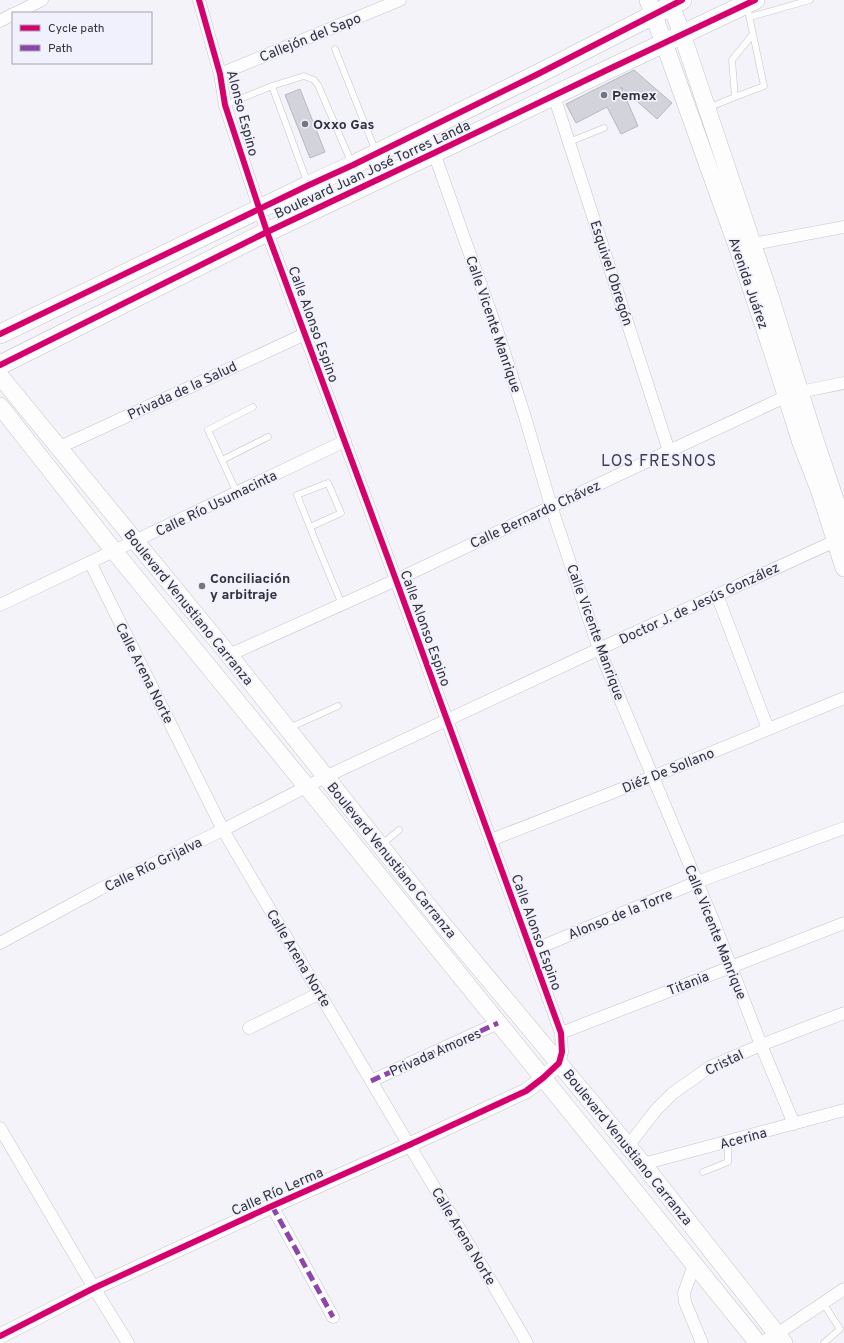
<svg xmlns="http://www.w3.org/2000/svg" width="844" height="1343" font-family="Overpass,sans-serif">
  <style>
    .building { fill: #d3d4db; stroke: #b8b8c0 }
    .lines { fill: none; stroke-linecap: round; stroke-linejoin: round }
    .service-casing { stroke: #c4c4cb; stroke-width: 7 }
    .minor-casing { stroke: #c4c4cb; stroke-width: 13 }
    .tertiary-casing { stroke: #c4c4cb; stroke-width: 16 }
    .secondary-casing { stroke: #c4c4cb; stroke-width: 18 }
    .primary-casing { stroke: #c4c4cb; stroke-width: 20 }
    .service { stroke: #fdfdfe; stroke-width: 6 }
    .minor { stroke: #fdfdfe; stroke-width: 12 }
    .tertiary { stroke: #fdfdfe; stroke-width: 15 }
    .secondary { stroke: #fdfdfe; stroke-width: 17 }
    .primary { stroke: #fdfdfe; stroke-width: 19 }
    .quiet { stroke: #8e44ad; stroke-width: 5; stroke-dasharray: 10 5; stroke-linecap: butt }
    .cycleway-casing { stroke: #f0f1fc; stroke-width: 8 }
    .cycleway { stroke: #d6006c; stroke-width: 6 }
    .poi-dot { fill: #74757e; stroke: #f0f1fc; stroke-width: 1.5 }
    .labels { text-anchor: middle; stroke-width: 3.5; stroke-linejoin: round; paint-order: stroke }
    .street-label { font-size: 14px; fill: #30313b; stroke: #f0f1fc }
    .poi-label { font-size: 14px; font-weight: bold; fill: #30313b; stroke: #f0f1fc; text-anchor: start }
    .quarter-label { font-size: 16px; letter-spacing: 1px; fill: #3c3c52; stroke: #f0f1fc }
  </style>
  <rect width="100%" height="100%" fill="#f3f3f9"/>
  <path class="building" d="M634,70L672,103L657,119L621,87L638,126L621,134L607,107L576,123L566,104Z
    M300,89L325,152L310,158L285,95Z"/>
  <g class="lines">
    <defs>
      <path id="service" d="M750,17L810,0
        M335,49L376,152
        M272,86L308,184
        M735,97L732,60L753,34
        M225,105L272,86L304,76L314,80L318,85L352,164
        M708,108L735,97L764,86L747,6
        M569,142L604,128
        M222,460L268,437
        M237,493L208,430L253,407
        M310,527L341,513L328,483L297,495C312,532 326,568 342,604
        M289,728L338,706
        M381,845L399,830
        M703,1172L728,1162V1142
        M823,1303L840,1329L824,1343"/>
      <path id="minor" d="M199,0L220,74L225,105L267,232L396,580L561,1033L562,1052L559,1063
        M16,13L42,0
        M0,21L13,14
        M220,74L400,0
        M554,96L669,451
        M425,130L434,153L499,336L525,417L551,506L599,649L713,920L761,1045L794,1124
        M753,244L844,227
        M60,447L305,334
        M90,562L223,830L409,1145L492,1283L527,1343
        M717,595L768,729
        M0,605L345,441
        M229,655L396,580L669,451L785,397L800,392L844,383
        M491,840L652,777L844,698
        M0,943L100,889L223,830L325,777L599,649L844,537
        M531,951L697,882L844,828
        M249,1028L320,993
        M561,1033L844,923
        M371,1081L498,1023
        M0,1128L94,1288L128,1343
        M628,1146L656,1110L673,1093L710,1067L761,1045L844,1013
        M643,1164L844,1110
        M272,1206L333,1317
        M694,1265L684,1293L685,1302L702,1343
        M760,1343L777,1334L844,1289"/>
      <path id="tertiary" d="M0,1336L94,1288L272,1206L409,1145L526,1091L543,1078L559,1063"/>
      <path id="secondary" d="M648,0L664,43L738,249L774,357L801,443L820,492L844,568
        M669,0L682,34L771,299L814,437L844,526
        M0,376L229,655L441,922L643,1164L784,1343
        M0,406L114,551L307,787L758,1343"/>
      <path id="primary" d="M0,334L309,185L353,165L538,74L682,0
        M0,365L267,232L434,153L607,70L755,0"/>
    </defs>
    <use href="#service" class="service-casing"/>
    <use href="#minor" class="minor-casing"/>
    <use href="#tertiary" class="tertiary-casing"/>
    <use href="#secondary" class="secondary-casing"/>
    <use href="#primary" class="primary-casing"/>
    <use href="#service" class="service"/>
    <use href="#minor" class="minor"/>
    <use href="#tertiary" class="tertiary"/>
    <use href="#secondary" class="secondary"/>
    <use href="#primary" class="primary"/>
    <path class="quiet" d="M371,1081L498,1023
      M272,1206L333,1317"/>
    <defs>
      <path id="cycleway" d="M0,334L309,185L353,165L538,74L682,0
        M0,365L267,232L434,153L607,70L755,0
        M0,1336L94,1288L272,1206L409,1145L526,1091L543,1078L559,1063L562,1052L561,1033L396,580L267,232L225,105L220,74L199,0"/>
    </defs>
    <use href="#cycleway" class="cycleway-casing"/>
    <use href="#cycleway" class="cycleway"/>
  </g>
  <g class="poi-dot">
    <circle cx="604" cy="95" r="4"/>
    <circle cx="305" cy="124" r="4"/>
    <circle cx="202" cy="586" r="4"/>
  </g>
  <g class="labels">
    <g class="street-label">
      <text transform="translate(310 37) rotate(-22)" y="5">Callejón del Sapo</text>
      <text transform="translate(243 113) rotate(75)" y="5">Alonso Espino</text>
      <text transform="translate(372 169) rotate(-25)" y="5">Boulevard Juan José Torres Landa</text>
      <text transform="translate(612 273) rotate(72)" y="5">Esquivel Obregón</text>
      <text transform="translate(749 283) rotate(71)" y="5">Avenida Juárez</text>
      <text transform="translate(314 324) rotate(70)" y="5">Calle Alonso Espino</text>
      <text transform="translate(494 324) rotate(71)" y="5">Calle Vicente Manrique</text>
      <text transform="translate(182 390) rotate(-25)" y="5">Privada de la Salud</text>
      <text transform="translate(216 503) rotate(-26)" y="5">Calle Río Usumacinta</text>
      <text transform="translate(535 514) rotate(-25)" y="5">Calle Bernardo Chávez</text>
      <text transform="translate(699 603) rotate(-25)" y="5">Doctor J. de Jesús González</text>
      <text transform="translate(189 607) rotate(51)" y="5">Boulevard Venustiano Carranza</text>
      <text transform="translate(426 628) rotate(70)" y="5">Calle Alonso Espino</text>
      <text transform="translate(596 632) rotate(70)" y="5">Calle Vicente Manrique</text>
      <text transform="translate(145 673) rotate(63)" y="5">Calle Arena Norte</text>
      <text transform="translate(668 770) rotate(-22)" y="5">Diéz De Sollano</text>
      <text transform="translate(392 860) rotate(51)" y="5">Boulevard Venustiano Carranza</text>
      <text transform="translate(153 864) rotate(-26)" y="5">Calle Río Grijalva</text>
      <text transform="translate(620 914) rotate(-22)" y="5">Alonso de la Torre</text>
      <text transform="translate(537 932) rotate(70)" y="5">Calle Alonso Espino</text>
      <text transform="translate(716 932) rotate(68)" y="5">Calle Vicente Manrique</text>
      <text transform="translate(299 958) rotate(59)" y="5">Calle Arena Norte</text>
      <text transform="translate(688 983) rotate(-21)" y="5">Titania</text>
      <text transform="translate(435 1052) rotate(-24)" y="5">Privada Amores</text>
      <text transform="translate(724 1062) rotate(-26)" y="5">Cristal</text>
      <text transform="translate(743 1138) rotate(-15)" y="5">Acerina</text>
      <text transform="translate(628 1147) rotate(51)" y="5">Boulevard Venustiano Carranza</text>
      <text transform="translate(277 1191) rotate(-24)" y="5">Calle Río Lerma</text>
      <text transform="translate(464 1236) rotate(59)" y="5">Calle Arena Norte</text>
    </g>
    <g class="poi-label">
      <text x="612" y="100">Pemex</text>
      <text x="313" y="129">Oxxo Gas</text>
      <text x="210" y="583">Conciliación<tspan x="210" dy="16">y arbitraje</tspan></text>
    </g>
    <g class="quarter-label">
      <text x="659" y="466">LOS FRESNOS</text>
    </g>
  </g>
  <rect x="12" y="12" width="140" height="52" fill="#f0f1fc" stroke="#a3a4af"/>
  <rect x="20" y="25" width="20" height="6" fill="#d6006c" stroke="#a3a4af"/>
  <text x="48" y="32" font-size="12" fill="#30313b">Cycle path</text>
  <rect x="20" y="45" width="20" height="6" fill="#8e44ad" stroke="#a3a4af"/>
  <text x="48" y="52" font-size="12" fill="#30313b">Path</text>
</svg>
